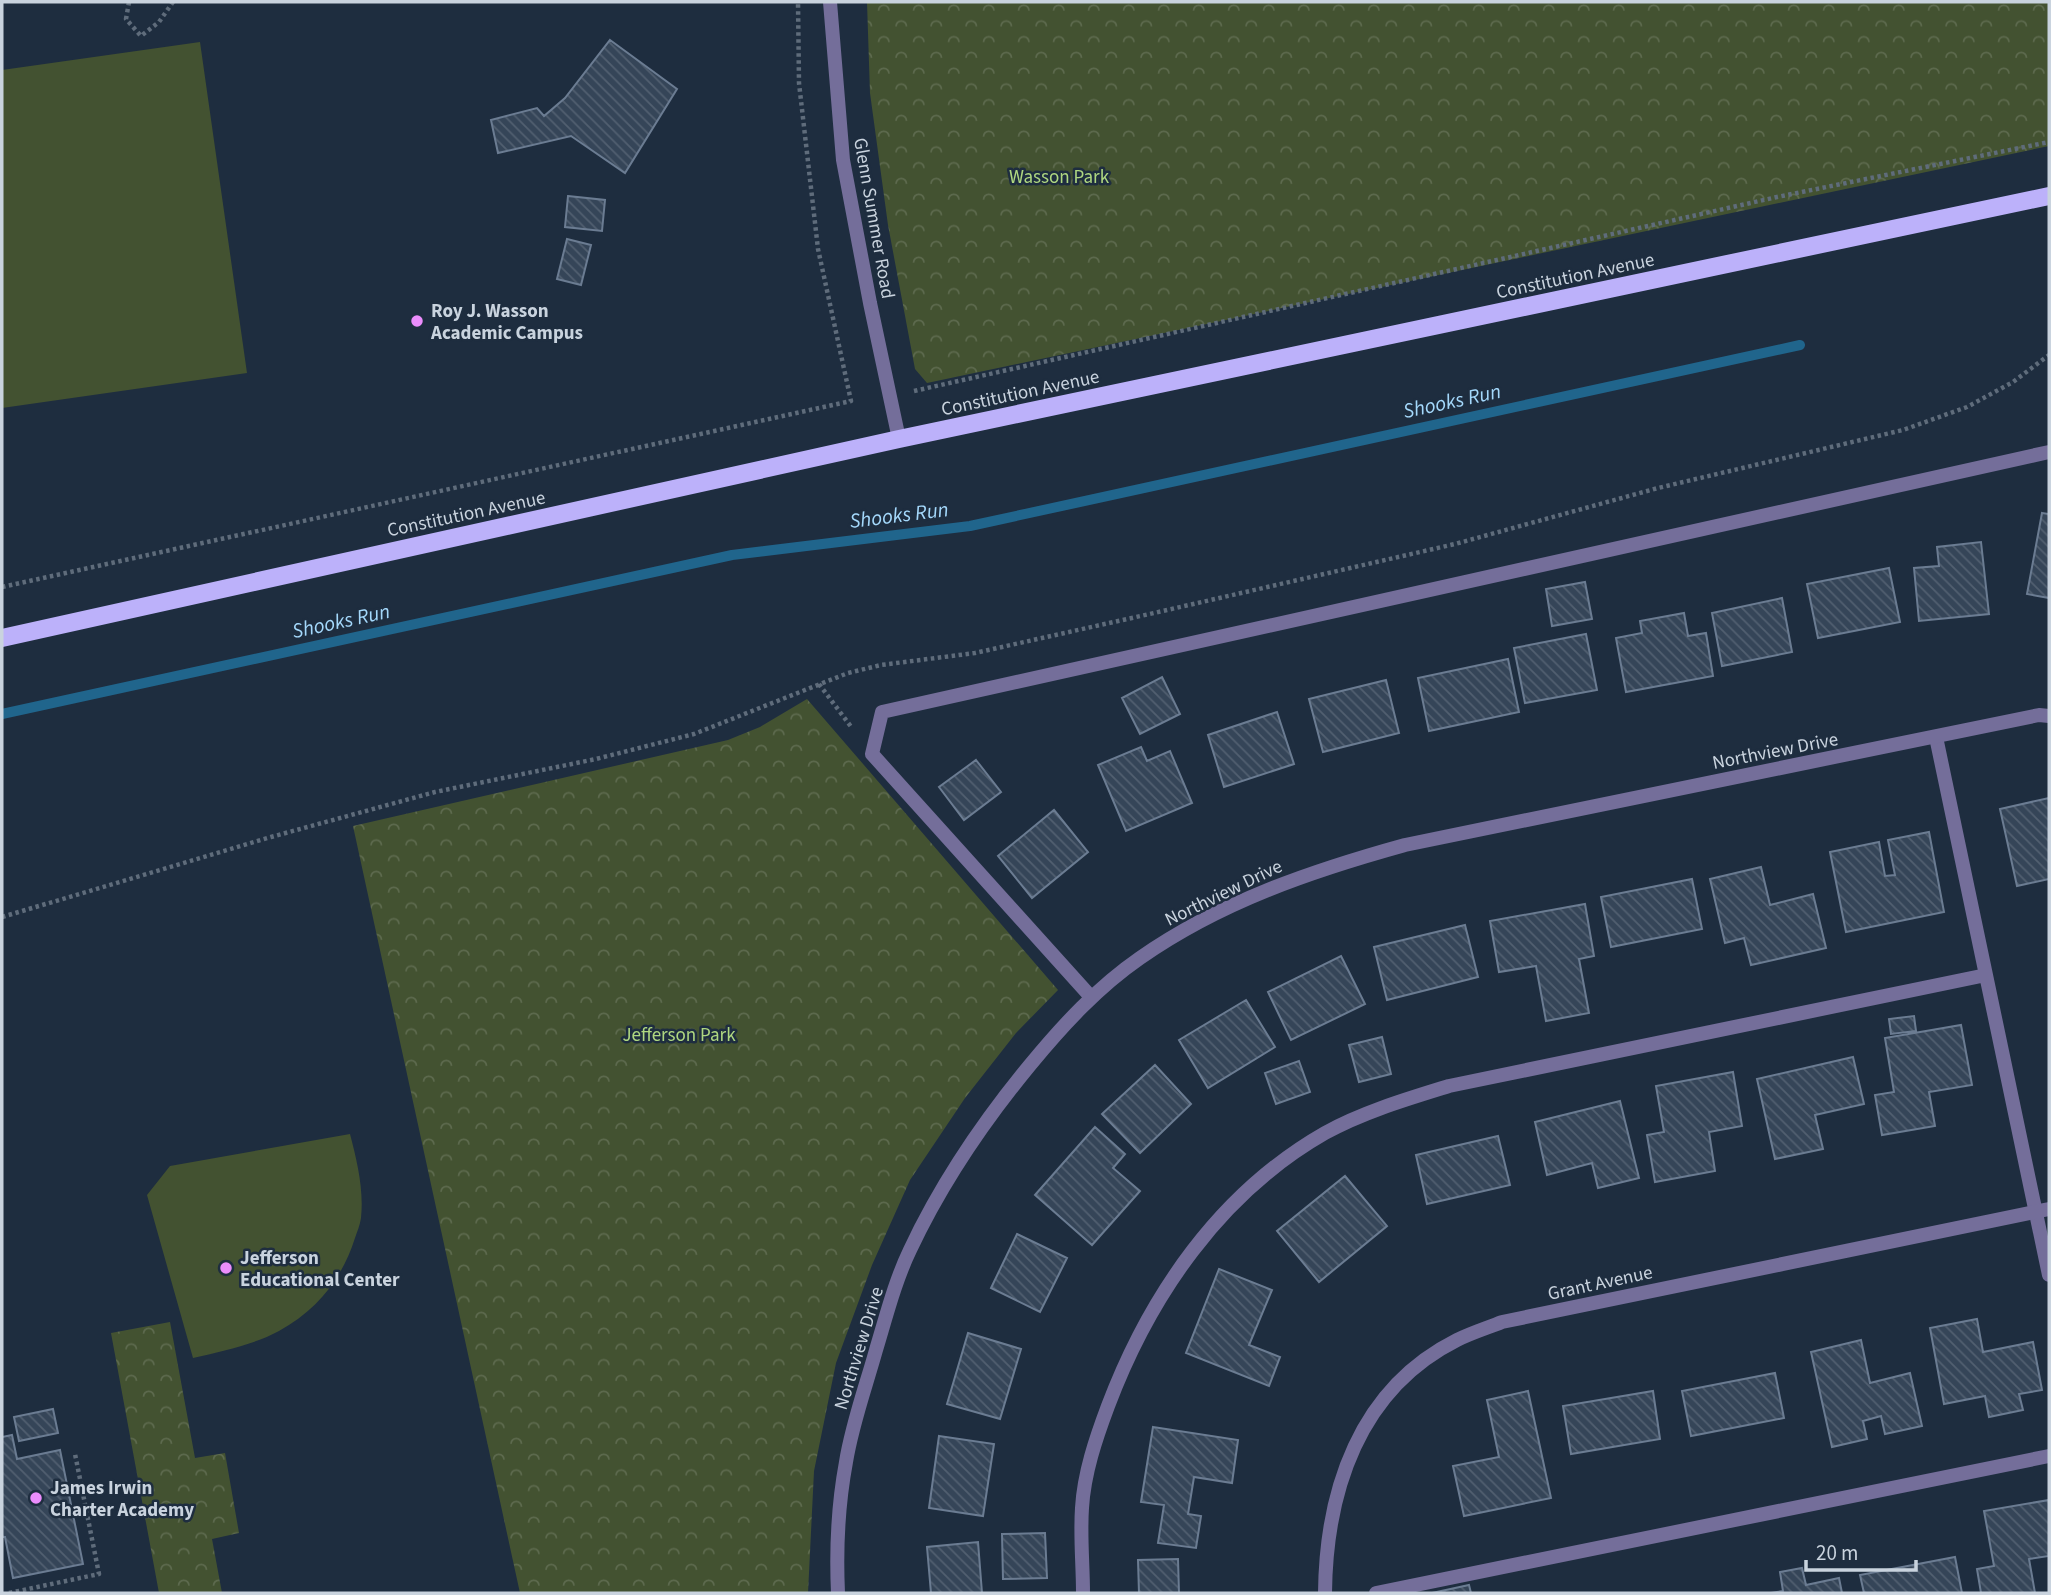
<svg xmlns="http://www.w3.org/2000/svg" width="2051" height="1595" font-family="'Source Sans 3',sans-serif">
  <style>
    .green { fill: #435231 }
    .park { fill: url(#park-crowns) }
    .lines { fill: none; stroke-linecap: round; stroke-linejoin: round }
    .stream { stroke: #20658c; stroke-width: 10 }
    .building { fill: url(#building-back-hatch); stroke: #6b7c92; stroke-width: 2 }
    .path { stroke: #5f6c7b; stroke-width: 4.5; stroke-dasharray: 3.5 3.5; stroke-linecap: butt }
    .service { stroke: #746e9a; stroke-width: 14 }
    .minor { stroke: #746e9a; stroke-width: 14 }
    .primary { stroke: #bcb1fa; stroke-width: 18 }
    .poi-dot { fill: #eb8dfc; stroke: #1e2d3f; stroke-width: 2.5 }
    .labels { text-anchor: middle; stroke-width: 5; stroke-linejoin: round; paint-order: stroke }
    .park-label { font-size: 19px; fill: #afd780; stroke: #1e2d3f }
    .street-label { font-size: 19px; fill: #c9d3de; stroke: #1e2d3f }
    .poi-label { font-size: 19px; font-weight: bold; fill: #c9d3de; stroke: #1e2d3f; text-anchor: start }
    .water-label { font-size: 21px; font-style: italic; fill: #a4d8fb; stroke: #1e2d3f }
  </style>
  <defs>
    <pattern id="park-crowns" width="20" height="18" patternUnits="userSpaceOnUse" patternTransform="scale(1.75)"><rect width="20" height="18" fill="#435231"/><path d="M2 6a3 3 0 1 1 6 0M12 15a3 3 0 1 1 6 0" fill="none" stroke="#5d6a4e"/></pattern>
    <pattern id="building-back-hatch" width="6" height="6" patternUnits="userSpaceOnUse" patternTransform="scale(1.75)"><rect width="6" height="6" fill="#354558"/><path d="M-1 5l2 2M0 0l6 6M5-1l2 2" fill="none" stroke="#515f70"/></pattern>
  </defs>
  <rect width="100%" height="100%" fill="#1e2d3f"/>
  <path class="green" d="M200,42L247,373L2,408V70Z
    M350,1134C357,1161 364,1189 361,1218C360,1225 357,1232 355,1238C342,1279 317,1310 279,1331C253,1345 222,1351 193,1358L147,1195L170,1166Z"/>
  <path class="park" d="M867,2H2049V146L927,383L915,369L888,225L870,93Z
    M807,699L1058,990L1016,1033L965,1098L910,1180L872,1265L836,1363L814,1471L808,1593H520L353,826L728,740L760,727Z
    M170,1322L195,1458L225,1453L239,1533L212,1539L222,1593H159L111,1333Z"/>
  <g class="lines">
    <path class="stream" d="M2,714L732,555L970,526L1800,345"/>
  </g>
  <path class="building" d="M610,40L677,89L625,173L571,136L498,153L491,120L537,108L544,116L565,98Z
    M568,196L605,200L602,231L565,227Z
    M567,239L591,245L581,285L557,279Z
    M2042,513L2049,514V598L2027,594Z
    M1981,542L1989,614L1919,621L1914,568L1939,566L1937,547Z
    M1889,568L1900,622L1818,638L1807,584Z
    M1585,582L1592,619L1552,626L1546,589Z
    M1782,598L1792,652L1722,666L1712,613Z
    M1684,613L1688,636L1706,633L1713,676L1626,692L1616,638L1642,633L1640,621Z
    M1586,634L1597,690L1525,703L1514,648Z
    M1508,659L1519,712L1429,731L1418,678Z
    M1162,677L1180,714L1140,734L1122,698Z
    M1386,680L1399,733L1323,752L1309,699Z
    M1277,712L1294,764L1224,787L1208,735Z
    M1141,747L1147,761L1170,751L1192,803L1126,831L1098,765Z
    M976,760L1001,792L964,820L939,787Z
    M2049,798V879L2017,886L2000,809Z
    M1054,810L1088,852L1032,898L998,856Z
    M1929,832L1944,912L1846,932L1830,852L1879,842L1885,876L1895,875L1888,840Z
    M1761,867L1770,905L1813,894L1826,948L1751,965L1744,938L1725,943L1710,879Z
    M1692,879L1702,929L1611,947L1601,897Z
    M1585,904L1594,956L1579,959L1589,1013L1546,1021L1536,966L1499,972L1490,921Z
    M1465,925L1478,977L1387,1000L1374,947Z
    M1341,956L1365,1004L1291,1040L1268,992Z
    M1246,1000L1275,1047L1208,1088L1179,1040Z
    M1914,1016L1916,1031L1891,1034L1889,1019Z
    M1961,1025L1972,1085L1929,1092L1935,1126L1882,1135L1875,1095L1894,1092L1885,1038Z
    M1382,1037L1391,1074L1359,1082L1349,1045Z
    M1853,1057L1864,1104L1815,1115L1823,1149L1775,1159L1757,1079Z
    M1299,1061L1310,1092L1276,1104L1265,1073Z
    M1155,1065L1191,1104L1140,1153L1102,1114Z
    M1733,1072L1742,1126L1709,1132L1715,1171L1655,1182L1647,1135L1664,1132L1656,1086Z
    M1620,1101L1639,1178L1598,1188L1592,1163L1547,1175L1535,1122Z
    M1095,1127L1125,1154L1113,1168L1140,1191L1092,1245L1035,1195Z
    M1498,1136L1510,1185L1427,1204L1416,1155Z
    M1345,1176L1387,1226L1319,1282L1277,1231Z
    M1017,1234L1067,1258L1040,1312L991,1288Z
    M1219,1269L1272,1290L1249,1345L1280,1357L1269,1386L1186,1353Z
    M1977,1319L1983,1352L2033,1342L2042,1390L2019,1394L2023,1410L1989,1417L1985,1396L1944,1404L1930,1328Z
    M968,1333L1021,1349L1000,1419L947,1404Z
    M1861,1340L1870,1383L1910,1373L1922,1426L1885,1434L1881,1416L1863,1421L1867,1439L1832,1447L1811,1352Z
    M1775,1373L1784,1418L1691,1436L1682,1391Z
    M1528,1391L1551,1498L1464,1516L1453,1466L1499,1457L1487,1400Z
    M1653,1391L1660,1439L1571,1454L1563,1406Z
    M53,1409L58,1433L19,1441L14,1417Z
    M1153,1427L1238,1440L1232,1483L1194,1477L1188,1514L1201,1516L1196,1548L1158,1543L1164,1505L1141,1502Z
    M12,1435L17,1459L60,1450L83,1564L13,1578L5,1537H2V1437Z
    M939,1436L994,1444L983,1516L929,1508Z
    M2049,1500V1556L2029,1559L2035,1593H1981L1977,1569L1994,1566L1984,1511Z
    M1045,1533L1047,1578L1003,1579L1002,1534Z
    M978,1542L982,1593H931L927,1547Z
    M1955,1557L1962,1593H1864L1860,1575Z
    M1178,1559L1179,1593H1139L1138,1560Z
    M1802,1568L1806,1585L1839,1578L1842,1593H1771L1783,1591L1780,1572Z
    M1469,1585L1471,1593H1432Z"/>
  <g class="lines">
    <path class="path" d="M129,2L126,19L141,36L159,22L173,2
      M914,391L1777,197L2049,142
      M2,587L851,401L818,249L799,83L798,2
      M819,684L852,728
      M2,917L271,837L435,792L596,759L694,734L848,673L881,665L975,653L1154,613L1455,544L1658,488L1903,430L1967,407L2013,382L2049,355
      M9,1593L99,1574L75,1454"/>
    <path class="service" d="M1936,737L2049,1275
      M1091,997L872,754L882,712L2049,452
      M1083,1593C1083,1565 1080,1536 1082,1508C1084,1473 1096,1438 1108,1406C1150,1295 1220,1193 1325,1133C1363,1112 1407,1099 1449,1086L1986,975
      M1376,1593L2049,1456"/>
    <path class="minor" d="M830,2L843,160L870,303L899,439
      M838,1593C836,1549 838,1505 846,1462C852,1424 866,1386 876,1350C886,1317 895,1281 910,1250C942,1182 983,1122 1030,1065C1063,1025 1098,987 1140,958C1220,902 1311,871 1405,845L2039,715L2049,716
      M1325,1593C1326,1491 1359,1389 1457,1340C1471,1333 1487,1328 1502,1322L2049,1209"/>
    <path class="primary" d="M2,638L899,439L2049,196"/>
  </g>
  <g class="poi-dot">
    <circle cx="417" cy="321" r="7"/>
    <circle cx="226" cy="1268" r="7"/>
    <circle cx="36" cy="1498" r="7"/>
  </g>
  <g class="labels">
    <g class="park-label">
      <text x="1059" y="183">Wasson Park</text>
      <text x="679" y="1041">Jefferson Park</text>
    </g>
    <g class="street-label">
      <text transform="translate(875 218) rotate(80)" y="7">Glenn Summer Road</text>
      <text transform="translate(1575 275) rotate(-12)" y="7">Constitution Avenue</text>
      <text transform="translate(1020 392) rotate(-12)" y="7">Constitution Avenue</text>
      <text transform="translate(466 513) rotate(-12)" y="7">Constitution Avenue</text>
      <text transform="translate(1775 750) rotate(-11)" y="7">Northview Drive</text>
      <text transform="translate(1223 892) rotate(-26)" y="7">Northview Drive</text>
      <text transform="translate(1600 1282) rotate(-12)" y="7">Grant Avenue</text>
      <text transform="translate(858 1348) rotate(-73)" y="7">Northview Drive</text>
    </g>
    <g class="poi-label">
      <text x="431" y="317">Roy J. Wasson<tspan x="431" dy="22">Academic Campus</tspan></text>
      <text x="240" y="1264">Jefferson<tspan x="240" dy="22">Educational Center</tspan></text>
      <text x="50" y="1494">James Irwin<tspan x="50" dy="22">Charter Academy</tspan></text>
    </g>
    <g class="water-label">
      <text transform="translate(1452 401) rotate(-12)" y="7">Shooks Run</text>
      <text transform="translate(899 515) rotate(-7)" y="7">Shooks Run</text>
      <text transform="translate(341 621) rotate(-12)" y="7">Shooks Run</text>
    </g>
  </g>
  <rect width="2051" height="1595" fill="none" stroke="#c9d3de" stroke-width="7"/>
  <path d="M1806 1560v10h110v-10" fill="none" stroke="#c9d3de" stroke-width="3.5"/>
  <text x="1816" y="1560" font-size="21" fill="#c9d3de" stroke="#1e2d3f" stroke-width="5" paint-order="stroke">20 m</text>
</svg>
